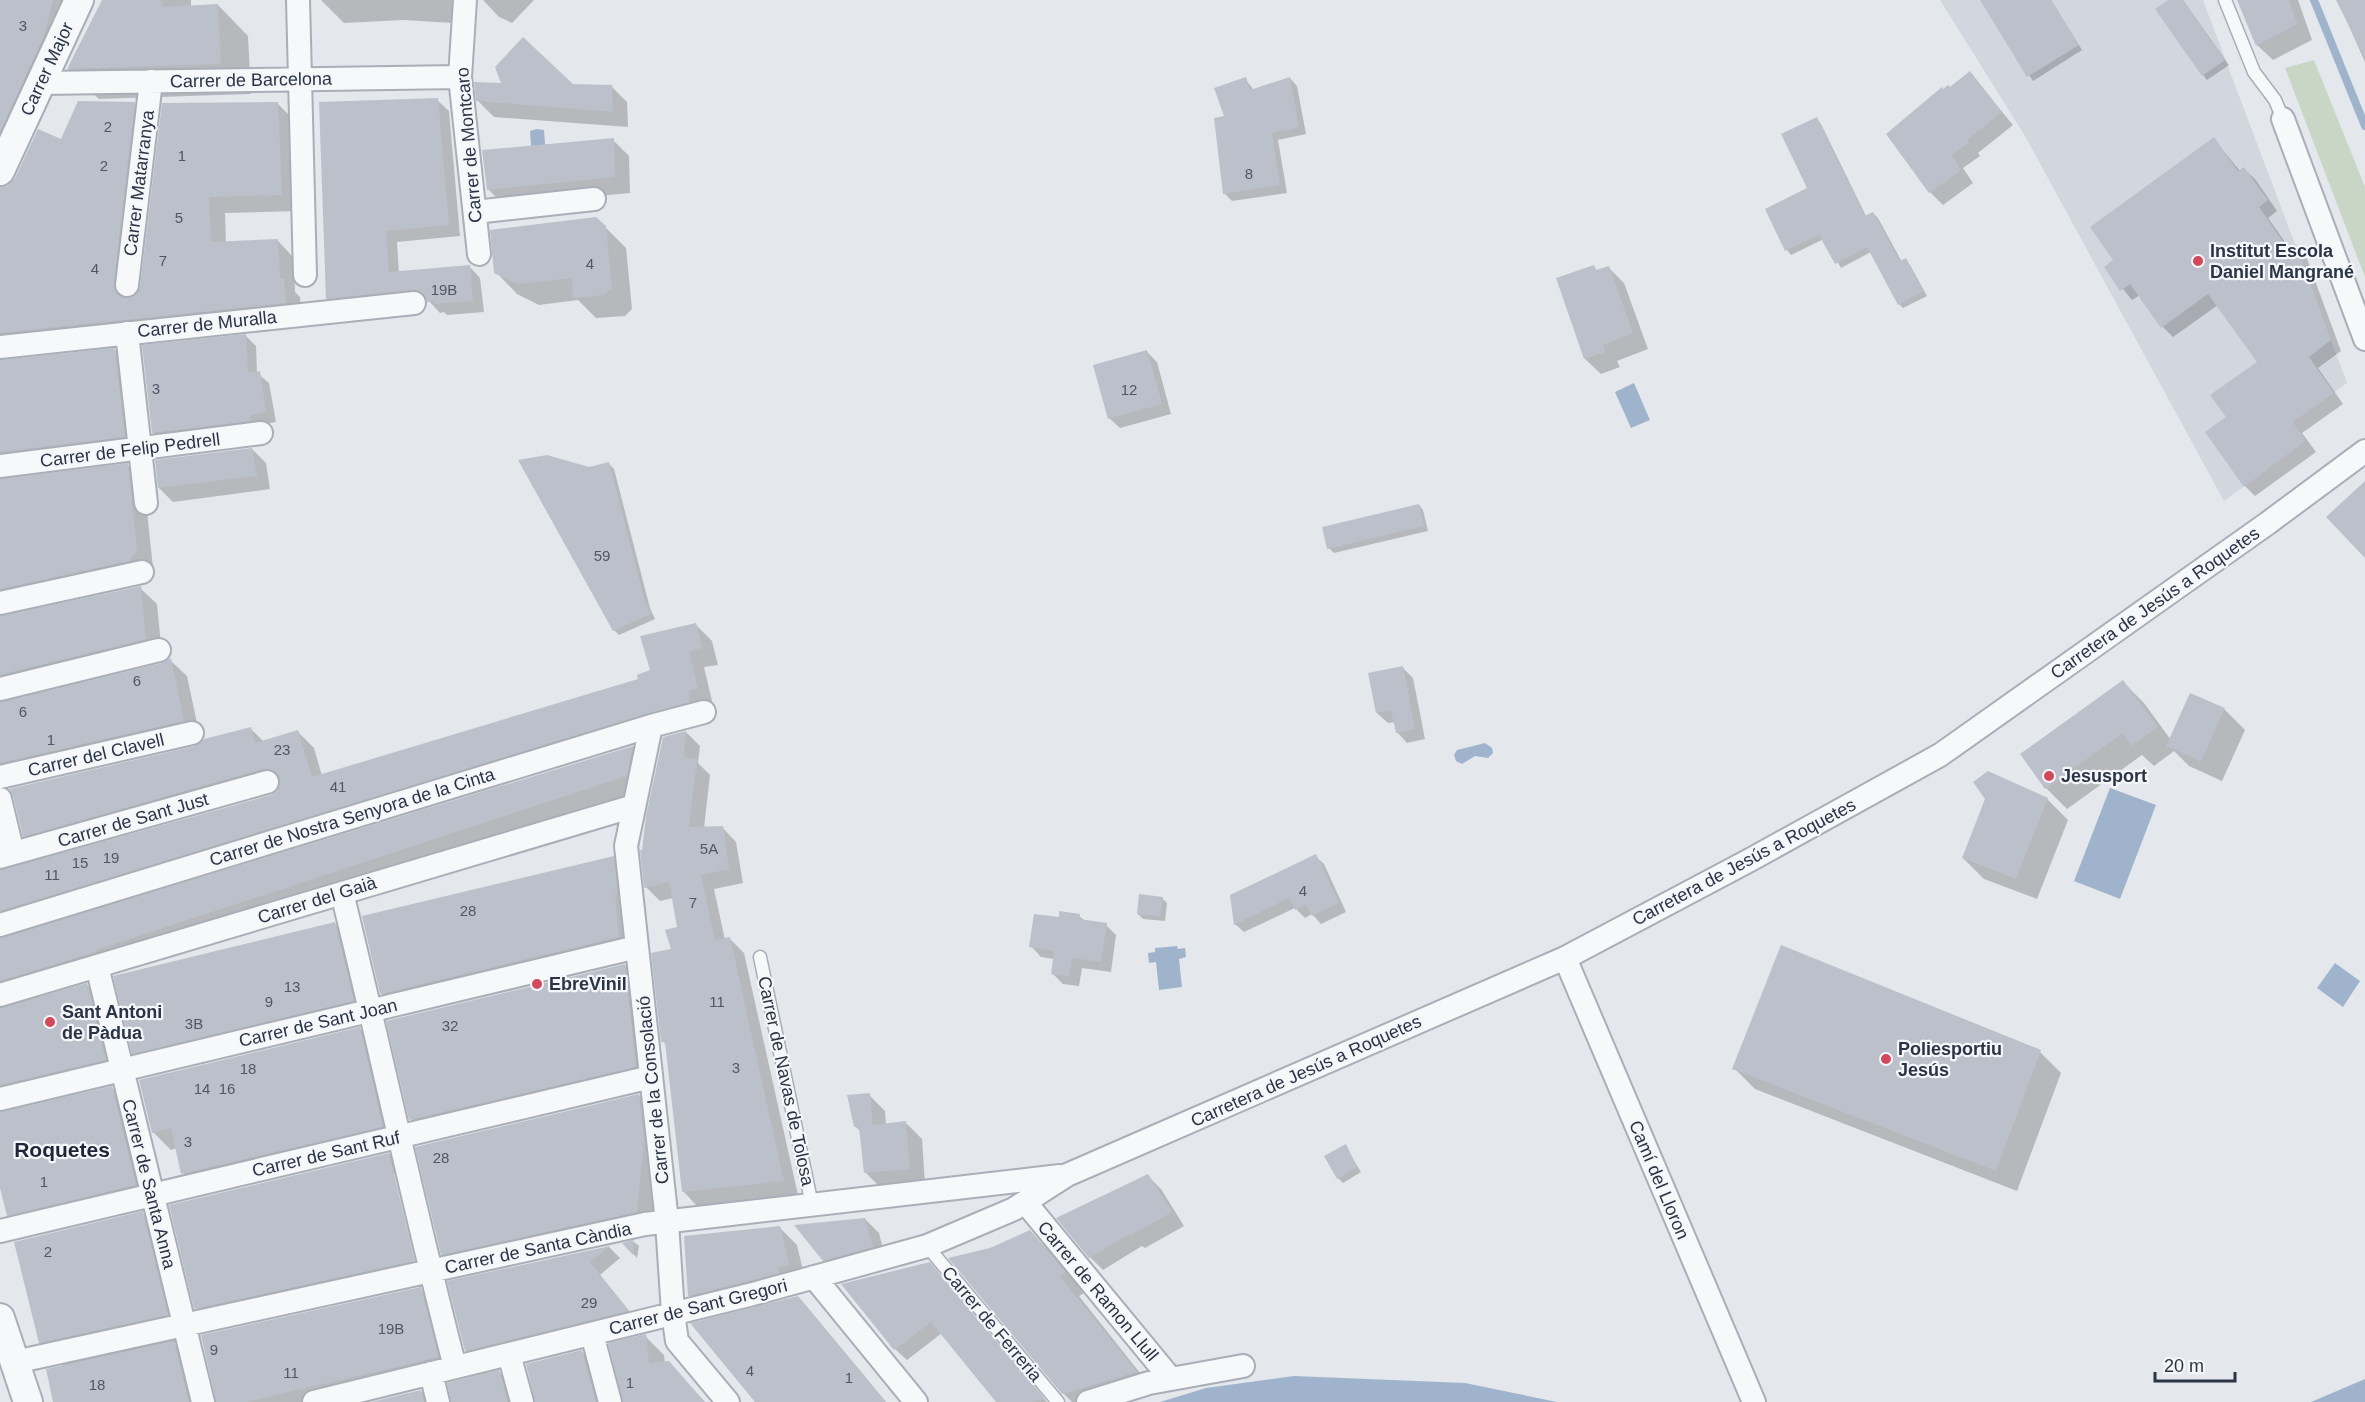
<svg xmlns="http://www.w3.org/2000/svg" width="2365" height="1402" font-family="Helvetica,sans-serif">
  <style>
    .built { fill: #d2d6de }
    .green { fill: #c9d6c5 }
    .water { fill: #9fb4cc }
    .shadow { fill: #0003; fill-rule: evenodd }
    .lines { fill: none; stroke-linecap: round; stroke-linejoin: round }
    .stream { stroke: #9fb4cc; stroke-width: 8 }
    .building { fill: #bbc0ca }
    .service-casing { stroke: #a9aeb7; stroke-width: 15 }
    .minor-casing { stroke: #a9aeb7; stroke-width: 26 }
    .tertiary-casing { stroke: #a9aeb7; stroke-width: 32 }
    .service { stroke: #f7f8fa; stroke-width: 12 }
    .minor { stroke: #f7f8fa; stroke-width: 22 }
    .tertiary { stroke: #f7f8fa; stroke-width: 28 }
    .poi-dot { fill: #d1495b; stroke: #f4f6f9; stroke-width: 2 }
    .labels { text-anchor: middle; stroke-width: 4.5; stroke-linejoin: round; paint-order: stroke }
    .number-label { font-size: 15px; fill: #4f5766 }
    .street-label { font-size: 18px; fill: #2b3445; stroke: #f4f6f9 }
    .poi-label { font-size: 18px; font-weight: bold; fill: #2b3445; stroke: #f4f6f9; text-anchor: start }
    .quarter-label { font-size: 21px; font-weight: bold; fill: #1d2536; stroke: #f4f6f9 }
  </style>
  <rect width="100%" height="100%" fill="#e4e7ec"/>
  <path class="built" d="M1940,0H2203L2347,383L2293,422L2306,441L2224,501L2025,136Z"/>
  <path class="green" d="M2314,60L2365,187V277L2285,68Z"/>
  <path class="water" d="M537,129L544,130L546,157L532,159L530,131Z
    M1634,383L1650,420L1631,428L1615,392Z
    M1485,743L1492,748L1493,753L1488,758L1475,756L1462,764L1456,761L1454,755L1457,750Z
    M2110,788L2156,805L2120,899L2074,881Z
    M1177,946L1178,949L1185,948L1186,957L1179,959L1182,987L1159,990L1156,962L1149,963L1148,953L1155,952V948Z
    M2335,963L2360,981L2343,1007L2317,988Z
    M1294,1376L1465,1383L1557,1402H1160L1206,1388Z
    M2365,1379V1402H2311Z"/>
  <path class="shadow" d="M0,0H73L0,186Z
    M104,0H191V7L218,5L248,36L251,94L99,99L68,69Z
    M321,0H463L462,5L452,6L453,23L403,20L344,23Z
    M483,0H534L512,23L499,17Z
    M1981,0H2051L2082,50L2033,81Z
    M2171,0H2183L2229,65L2207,80L2203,75Z
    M2239,0H2298L2312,40L2273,60L2257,45Z
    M2365,0V62L2338,1Z
    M1970,73L2013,125L1978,153L1980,156L1963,168L1973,183L1943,205L1930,192L1888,134Z
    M1290,78L1297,86L1306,134L1278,140L1287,193L1232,201L1224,193L1226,118L1245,79L1254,90Z
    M503,84L611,86L627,102L628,127L494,117L478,101Z
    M437,100L449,111L460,236L397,242L399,273L469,266L480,278L484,312L447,315L444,312L440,313L429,301L425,300L339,310L328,298Z
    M134,104L151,120L130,299H132L142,287L278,104L294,120L298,211L225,213L226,243L278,241L294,258L295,292L300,297L302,319L4,358L3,362L115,350L131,366L141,453L8,472L4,481L127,465L144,482L153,568L145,577L13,606L3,618L140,588L157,604L162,655L13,692L0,704V189L11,185L62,141Z
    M1816,119L1821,124L1866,216L1873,213L1878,218L1902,262L1905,260L1910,265L1927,296L1903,308L1899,304L1871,252L1841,268L1824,239L1791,255L1787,250L1767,210L1809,189Z
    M2214,139L2240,171L2244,169L2255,179L2277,211L2268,218L2290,249L2295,246L2306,256L2341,351L2318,368L2343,404L2302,433L2316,452L2255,496L2245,486L2228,417L2259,362L2218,305L2173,337L2163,327L2140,295L2132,300L2106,268L2115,261Z
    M613,140L629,156L630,193L504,205L488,189Z
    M605,227L626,248L632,309L625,316L596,318L578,300L539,305L517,294L496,272Z
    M1593,267L1598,271L1608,267L1624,283L1648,349L1617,361L1620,367L1601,374L1585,359Z
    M246,336L256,346L257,373L269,383L276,422L163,443L153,433Z
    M1146,351L1157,362L1171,414L1120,428L1109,418Z
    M252,449L266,463L270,489L173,502L159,488Z
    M609,464L614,469L650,608L655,619L619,635L614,630L589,468Z
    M1419,505L1423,510L1428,531L1334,553L1329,548Z
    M696,625L712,641L718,665L704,667L713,705L7,932L2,940L633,747L649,763L643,792L7,1001L3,1008L87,985L103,1001L122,1076L14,1102L0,1114V704L163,664L170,660L187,676L200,737L8,783L3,789L7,863L2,872L271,796L278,792L282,784L41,852L24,836L196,748L251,729L264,742L298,732L314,748L322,776L640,680L652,671Z
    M1403,668L1413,678L1425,739L1407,743L1397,732L1395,722L1388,723L1377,713Z
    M2123,682L2144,703L2171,740L2224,709L2245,730L2222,781L2189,766L2174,751L2154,766L2142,755L2067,809L2046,788Z
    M686,732L700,746L698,763L710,775L704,828L722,827L736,842L743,883L714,889L725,940L730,939L744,953L798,1195L697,1206L683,1191L667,1045L662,1041L673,950L679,929L673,898L660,901L646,887Z
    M2047,799L2068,820L2037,899L1984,879L1963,858Z
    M1315,856L1324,864L1346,912L1321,924L1312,914L1305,918L1295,908L1244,932L1235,924Z
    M613,858L632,876L638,956L400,1013L382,994L363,918Z
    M1162,898L1167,903L1165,921L1143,919L1138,914Z
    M1079,916L1085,921L1106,925L1116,935L1111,972L1082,968L1079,986L1063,984L1053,974L1054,959L1041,957L1031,946Z
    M335,924L354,943L372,1019L153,1072L134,1053Z
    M625,965L642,983L653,1084L428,1137L411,1120Z
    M360,1029L377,1046L400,1144L201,1191L183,1173L177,1148L171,1150L153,1132Z
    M2040,1052L2061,1073L2017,1191L1755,1089L1734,1068Z
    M112,1088L128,1104L152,1201L25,1231L8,1215L0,1180V1114Z
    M639,1095L658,1115L656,1231L462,1274L442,1254Z
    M869,1095L885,1111L886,1125L906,1123L922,1139L925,1184L881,1188L865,1172L861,1132L855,1126Z
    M1345,1146L1361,1172L1343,1183L1338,1178Z
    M389,1154L407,1173L432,1279L214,1327L196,1308ZM393,1174H396L418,1268H415Z
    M1148,1176L1161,1189L1184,1226L1145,1248L1142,1246L1103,1270L1090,1257Z
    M142,1213L167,1237L192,1339L174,1343L193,1361L203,1402H55L64,1367L40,1342Z
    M865,1219L879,1233L886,1261L838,1274L824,1260Z
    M779,1227L797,1245L806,1283L707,1313L689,1295Z
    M1030,1231L1050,1252L1084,1293L1079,1296L1155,1392L1121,1402H1072L1063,1393L991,1249Z
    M634,1242L639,1246L637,1258L625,1244Z
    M609,1247L620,1258L600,1275L639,1323L478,1362L466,1350L449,1282Z
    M941,1276L1047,1402H998L942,1333L907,1360L895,1349Z
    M420,1289L439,1307L456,1376L351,1402H218Z
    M798,1297L808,1308L886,1402H757Z
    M645,1336L664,1355L665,1363L669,1362L705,1402H624Z
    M582,1352L601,1370L609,1402H536Z
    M499,1372L518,1391L521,1402H452Z
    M421,1391L431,1402H377Z"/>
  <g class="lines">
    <path class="stream" d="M2314,0L2365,126"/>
  </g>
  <path class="building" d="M0,0H53L44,36L0,132Z
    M102,0H162L163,7L218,4L221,64L67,69Z
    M1980,0H2051L2079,45L2027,77Z
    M2168,0H2183L2225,60L2202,76L2155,9Z
    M2237,0H2289L2297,24L2256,46Z
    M2336,0H2365V58Z
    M523,37L573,84L612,85L613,112L476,101L474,82L501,83L495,67Z
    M1970,71L2002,112L1967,140L1969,143L1952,155L1961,170L1929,193L1886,134L1942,87L1943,89L1948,85L1950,87Z
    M1246,77L1250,90L1290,77L1299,127L1272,133L1280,185L1223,194L1214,118L1224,116L1214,88Z
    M438,98L449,225L386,231L389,272L470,265L473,301L434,304L433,301L427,302L425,296L420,291L413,290L326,299L319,102Z
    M78,101L135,102L114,283L119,295L126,298L137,293L140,287L162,103L278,102L282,195L209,197L211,242L278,239L280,279H284L286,303L0,333V187L9,185L15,178L38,129L61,139Z
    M1817,117L1865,216L1873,212L1900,261L1906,258L1923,291L1898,305L1867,247L1835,264L1819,235L1785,251L1765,209L1807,188L1781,134Z
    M2214,137L2238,171L2244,167L2268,200L2259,207L2288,249L2296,244L2331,340L2309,357L2334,393L2293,422L2306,441L2244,487L2205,432L2226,417L2210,395L2257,362L2208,294L2161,328L2130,284L2120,291L2104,267L2113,260L2090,227Z
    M614,138L615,177L487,190L482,150Z
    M596,217L606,226L612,288L604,295L573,298L572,278L517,284L494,273L490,230Z
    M1594,265L1596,270L1609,266L1633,333L1603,345L1605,352L1584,359L1556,278Z
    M246,334L248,373L260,371L266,412L250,415L251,421L152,433L142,345Z
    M115,348L125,437L0,452V360Z
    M1147,350L1162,404L1108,419L1093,365Z
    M252,448L257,476L158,488L155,460Z
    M547,455L589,467L609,462L645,602L651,614L613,631L518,460Z
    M128,463L137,551L129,561L0,589V479Z
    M2365,481V558L2326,517Z
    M1419,504L1424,526L1327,549L1322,527Z
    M141,586L146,639L0,675V616Z
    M696,623L702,648L689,651L698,689L690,690L689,702L0,911V870L271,795L277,791L280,779L276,772L263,769L23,837L13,796L9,789L195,746L204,739L251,727L255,743L298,730L312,777L638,679L637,675L650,670L640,636Z
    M171,658L184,721L0,763V702L162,663Z
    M1403,666L1415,729L1396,733L1391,710L1376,713L1368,673Z
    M2123,680L2158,727L2131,746L2123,733L2045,789L2020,754Z
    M2190,693L2225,708L2201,761L2166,746Z
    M686,731L684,757L697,759L689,827L723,826L729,869L701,875L715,940L730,937L784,1181L682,1192L665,1042H661L651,953L671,949L665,930L677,927L669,882L644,888L640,850H642L646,816L663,737Z
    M633,746L627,776L96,950V952L0,981V938Z
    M1988,771L2048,798L2016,879L1962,858L1985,799L1973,782Z
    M1316,854L1339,903L1312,916L1306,905L1295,910L1289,898L1234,925L1230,895Z
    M614,856L618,893L615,894L619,937L380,994L362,916Z
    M1139,894L1163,897L1160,917L1137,914Z
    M1059,911L1080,914L1079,919L1107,923L1101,962L1072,958L1069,977L1051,974L1054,951L1029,947L1034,914L1059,917Z
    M335,922L354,1001L132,1054L113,976Z
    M1781,945L2041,1050L1996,1171L1732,1069Z
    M625,964L636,1067L409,1120L386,1021Z
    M87,983L106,1060L0,1085V1008Z
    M360,1027L383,1127L181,1174L171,1128L152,1133L139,1080Z
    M112,1086L136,1185L7,1216L0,1188V1112Z
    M870,1093L873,1125L906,1121L910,1169L864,1173L859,1127L864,1126L854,1127L847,1095Z
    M639,1094L644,1140L637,1212L441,1255L415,1147Z
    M1346,1144L1357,1167L1337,1179L1324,1156Z
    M389,1153L415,1261L194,1309L169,1205Z
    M1148,1174L1172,1212L1130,1236L1129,1234L1089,1258L1056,1218Z
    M143,1211L168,1315L39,1343L14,1242Z
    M865,1218L873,1247L823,1261L794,1225Z
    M780,1226L789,1265L776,1268L780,1273L688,1296L684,1236Z
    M1030,1230L1066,1272L1060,1276L1137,1372L1062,1394L948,1258L990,1248Z
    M634,1240L633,1255L622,1243Z
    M610,1246L590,1262L629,1311L465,1351L447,1281Z
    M930,1262L1045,1399L1034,1402H996L931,1322L894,1350L841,1284Z
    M421,1287L439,1357L247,1402H216L201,1335Z
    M798,1296L822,1325L886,1402H755L690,1323Z
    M646,1334L649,1363L669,1361L704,1402H623L608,1343Z
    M174,1341L189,1402H53L46,1369Z
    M582,1350L596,1402H535L526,1364Z
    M499,1370L508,1402H451L447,1383Z
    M421,1390L424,1402H371Z"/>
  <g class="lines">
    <defs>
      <path id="service" d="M2225,0L2254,72L2275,100L2283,119
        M760,957L812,1205
        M927,1246L1058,1402"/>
      <path id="minor" d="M298,0L305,275
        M465,0L460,77L479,254
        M41,83L460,77
        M2283,119L2365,339
        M475,212L594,199
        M127,285L151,81
        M127,333L146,503
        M0,347L414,303
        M0,466L261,433
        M0,603L142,572
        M0,689L159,650
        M651,726L626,846L667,1222L673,1313L677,1341L728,1402
        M0,777L192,733
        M0,799L13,853
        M0,857L267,782
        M342,893C381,1051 414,1210 455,1367
        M0,925L651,726L704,712
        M1565,958L1754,1402
        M97,966L203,1402
        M0,995L634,806
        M0,1099L637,947
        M1025,1202L1171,1379
        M0,1231L651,1077
        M814,1277L916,1402
        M592,1334L610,1402
        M509,1354L522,1402
        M15,1362L645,1224L1060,1176
        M431,1373L438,1402
        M314,1402L753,1294L927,1246L1014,1209L1067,1175L1565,958L1750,860L1940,755L2268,523L2365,451
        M1088,1402L1149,1383L1243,1366"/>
      <path id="tertiary" d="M0,171L79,0
        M0,1318L28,1402"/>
    </defs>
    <use href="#service" class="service-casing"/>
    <use href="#minor" class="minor-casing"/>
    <use href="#tertiary" class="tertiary-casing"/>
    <use href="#service" class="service"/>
    <use href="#minor" class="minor"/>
    <use href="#tertiary" class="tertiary"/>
  </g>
  <g class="poi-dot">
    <circle cx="2198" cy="261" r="6"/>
    <circle cx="2049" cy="776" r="6"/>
    <circle cx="537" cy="984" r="6"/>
    <circle cx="50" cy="1022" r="6"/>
    <circle cx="1886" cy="1059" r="6"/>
  </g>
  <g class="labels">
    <g class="number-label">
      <text x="23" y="31">3</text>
      <text x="108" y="132">2</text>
      <text x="182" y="161">1</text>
      <text x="104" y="171">2</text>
      <text x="1249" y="179">8</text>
      <text x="179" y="223">5</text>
      <text x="163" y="266">7</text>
      <text x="590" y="269">4</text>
      <text x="95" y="274">4</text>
      <text x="444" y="295">19B</text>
      <text x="156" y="394">3</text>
      <text x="1129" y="395">12</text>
      <text x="602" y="561">59</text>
      <text x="137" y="686">6</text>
      <text x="23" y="717">6</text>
      <text x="51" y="745">1</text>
      <text x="282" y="755">23</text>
      <text x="338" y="792">41</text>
      <text x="709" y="854">5A</text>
      <text x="111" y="863">19</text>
      <text x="80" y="868">15</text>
      <text x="52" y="880">11</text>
      <text x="1303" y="896">4</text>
      <text x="693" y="908">7</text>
      <text x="468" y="916">28</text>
      <text x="292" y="992">13</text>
      <text x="269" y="1007">9</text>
      <text x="717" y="1007">11</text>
      <text x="194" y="1029">3B</text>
      <text x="450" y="1031">32</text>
      <text x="736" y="1073">3</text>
      <text x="248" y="1074">18</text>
      <text x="202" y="1094">14</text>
      <text x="227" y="1094">16</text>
      <text x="188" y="1147">3</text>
      <text x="441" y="1163">28</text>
      <text x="44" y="1187">1</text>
      <text x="48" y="1257">2</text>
      <text x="589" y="1308">29</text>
      <text x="391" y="1334">19B</text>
      <text x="214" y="1355">9</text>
      <text x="750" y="1376">4</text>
      <text x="291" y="1378">11</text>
      <text x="849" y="1383">1</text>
      <text x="630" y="1388">1</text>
      <text x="97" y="1390">18</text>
    </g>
    <g class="street-label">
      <text transform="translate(47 69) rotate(-65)" y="6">Carrer Major</text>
      <text transform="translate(251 80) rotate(-1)" y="6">Carrer de Barcelona</text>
      <text transform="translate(469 145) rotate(-95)" y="6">Carrer de Montcaro</text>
      <text transform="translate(139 183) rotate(-83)" y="6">Carrer Matarranya</text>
      <text transform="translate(207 324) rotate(-6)" y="6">Carrer de Muralla</text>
      <text transform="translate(130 450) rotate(-7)" y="6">Carrer de Felip Pedrell</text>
      <text transform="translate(2155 603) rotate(-35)" y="6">Carretera de Jesús a Roquetes</text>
      <text transform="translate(96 755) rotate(-13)" y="6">Carrer del Clavell</text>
      <text transform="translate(352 817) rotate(-17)" y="6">Carrer de Nostra Senyora de la Cinta</text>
      <text transform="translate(133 820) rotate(-16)" y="6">Carrer de Sant Just</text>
      <text transform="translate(1744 862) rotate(-28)" y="6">Carretera de Jesús a Roquetes</text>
      <text transform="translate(317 900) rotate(-17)" y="6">Carrer del Gaià</text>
      <text transform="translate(318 1023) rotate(-13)" y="6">Carrer de Sant Joan</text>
      <text transform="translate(1306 1071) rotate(-24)" y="6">Carretera de Jesús a Roquetes</text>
      <text transform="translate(786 1081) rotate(78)" y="6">Carrer de Navas de Tolosa</text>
      <text transform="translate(653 1090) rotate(-96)" y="6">Carrer de la Consolació</text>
      <text transform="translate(326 1154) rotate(-13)" y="6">Carrer de Sant Ruf</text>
      <text transform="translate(1659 1180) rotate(67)" y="6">Camí del Lloron</text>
      <text transform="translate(149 1184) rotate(76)" y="6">Carrer de Santa Anna</text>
      <text transform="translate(538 1248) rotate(-12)" y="6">Carrer de Santa Càndia</text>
      <text transform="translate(1098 1291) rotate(50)" y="6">Carrer de Ramon Llull</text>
      <text transform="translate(698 1307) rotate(-14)" y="6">Carrer de Sant Gregori</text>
      <text transform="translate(992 1324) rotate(50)" y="6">Carrer de Ferreria</text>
    </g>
    <g class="poi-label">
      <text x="2210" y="257">Institut Escola<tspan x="2210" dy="21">Daniel Mangrané</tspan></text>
      <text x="2061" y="782">Jesusport</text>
      <text x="549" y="990">EbreVinil</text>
      <text x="62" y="1018">Sant Antoni<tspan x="62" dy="21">de Pàdua</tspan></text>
      <text x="1898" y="1055">Poliesportiu<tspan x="1898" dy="21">Jesús</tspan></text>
    </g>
    <g class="quarter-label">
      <text x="62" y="1157">Roquetes</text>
    </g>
  </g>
  <path d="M2155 1372v9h80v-9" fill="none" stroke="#2b3445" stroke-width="3"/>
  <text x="2164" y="1372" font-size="18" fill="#2b3445" stroke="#f4f6f9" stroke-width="4.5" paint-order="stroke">20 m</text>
</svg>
